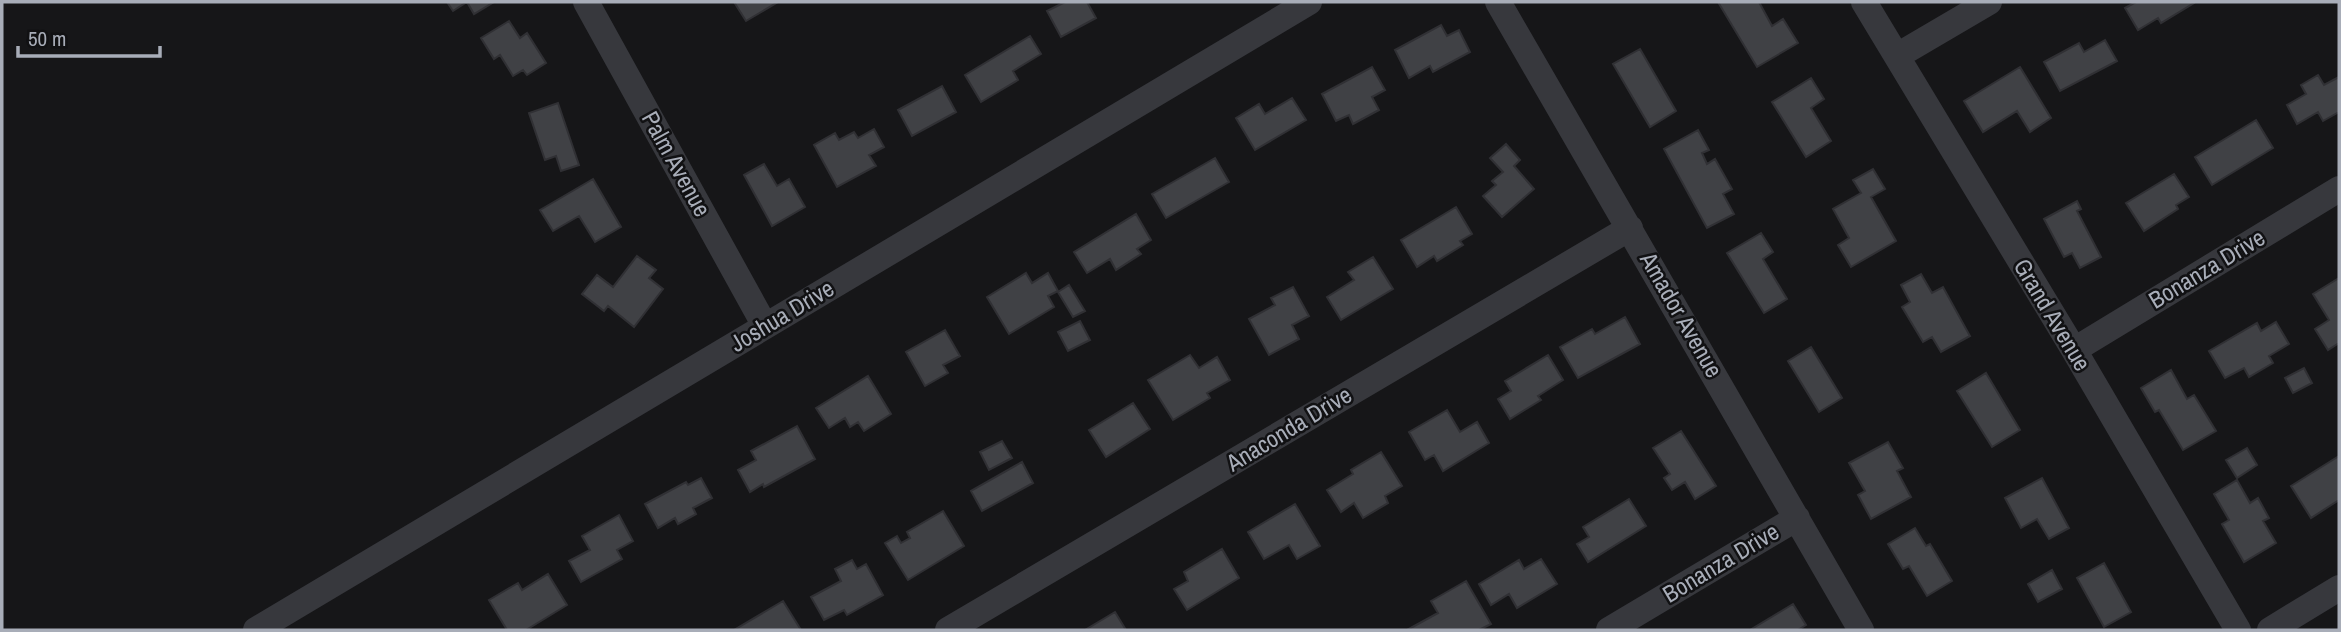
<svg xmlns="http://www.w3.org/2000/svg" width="2341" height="632" font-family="'Archivo Narrow',sans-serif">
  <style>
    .building { fill: #404145; stroke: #303034; stroke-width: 2 }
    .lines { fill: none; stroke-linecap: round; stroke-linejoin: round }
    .minor { stroke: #37383d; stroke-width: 26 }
    .labels { text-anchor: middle; stroke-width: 5; stroke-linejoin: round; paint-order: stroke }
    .street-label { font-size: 24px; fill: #a8adb8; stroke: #111113 }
  </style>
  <rect width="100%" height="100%" fill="#161618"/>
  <path class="building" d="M447,2H494L474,14L467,2L453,11Z
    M734,2H778L746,21Z
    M1065,2H1087L1096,18L1061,37L1047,11Z
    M1718,2H1759L1772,26L1783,19L1798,43L1757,67Z
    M2136,2H2193L2194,3L2161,23L2158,18L2138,30L2125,8Z
    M509,21L520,38L527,33L546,63L527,75L523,70L513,76L500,55L494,59L481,38Z
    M1441,25L1447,36L1459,30L1470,52L1433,72L1430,66L1409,78L1395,50Z
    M1030,36L1041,54L1013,71L1018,80L981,102L965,75Z
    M2105,40L2117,61L2060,91L2044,62L2079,43L2084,52Z
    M1640,49L1676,111L1650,127L1613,64Z
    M1372,67L1385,90L1372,97L1379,110L1353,124L1349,115L1336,121L1322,94Z
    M2020,67L2051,118L2030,132L2017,111L1983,132L1964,101Z
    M2318,75L2324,85L2339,77V112L2323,121L2318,112L2297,124L2287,105L2306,94L2301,85Z
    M1811,78L1824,99L1811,108L1831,141L1806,157L1772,102Z
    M942,86L956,112L912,136L898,110Z
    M1292,98L1306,120L1255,150L1236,118L1259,104L1265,114Z
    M558,103L579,165L561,171L556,156L545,160L529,113Z
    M2256,120L2273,148L2212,185L2195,157Z
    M874,129L884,147L869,155L876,166L837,187L814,145L835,133L839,140L854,132L858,138Z
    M1698,130L1709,150L1702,153L1707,164L1715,159L1732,189L1723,194L1734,214L1707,228L1664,149Z
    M1506,144L1520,160L1514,166L1534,189L1502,217L1483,196L1496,185L1492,181L1503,172L1490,158Z
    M1215,158L1229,182L1166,218L1152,194Z
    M764,164L777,186L789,179L805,207L772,226L744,175Z
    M1873,169L1885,189L1871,197L1896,241L1851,267L1838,245L1849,238L1833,209L1861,193L1853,180Z
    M2174,174L2189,197L2176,205L2178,209L2144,231L2126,203Z
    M593,179L621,227L595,242L579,216L553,231L540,210Z
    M2077,201L2081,209L2077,211L2101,257L2080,268L2072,253L2064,257L2044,219Z
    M1456,207L1472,234L1460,241L1463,245L1437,261L1434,256L1417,267L1401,240Z
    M1136,214L1151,240L1137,249L1141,254L1116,270L1110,259L1087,273L1074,252Z
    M1761,233L1773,252L1763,259L1787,299L1764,313L1727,253Z
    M637,256L656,270L649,278L663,289L634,327L608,306L604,311L582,294L597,275L613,287Z
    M1373,257L1393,289L1341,320L1327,297L1354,280L1348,272Z
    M1026,273L1032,283L1048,273L1058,291L1048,296L1054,307L1009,334L987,297Z
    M1921,274L1932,293L1943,287L1970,336L1941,352L1932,337L1923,342L1902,307L1910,302L1901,285Z
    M2339,278V343L2328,350L2315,329L2329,320L2313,294Z
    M1069,285L1085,311L1073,317L1058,292Z
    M1293,287L1309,316L1292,325L1299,339L1269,355L1249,319L1275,305L1271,298Z
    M1625,317L1640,344L1578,378L1560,347L1592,329L1595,334Z
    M1080,321L1090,340L1068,351L1058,332Z
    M2276,322L2289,344L2269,356L2273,363L2249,377L2244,368L2225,378L2209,351L2257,323L2261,331Z
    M945,330L960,356L943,365L948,373L925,386L906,352Z
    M1811,347L1842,398L1819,412L1788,361Z
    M1190,355L1199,368L1217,357L1230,380L1207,393L1210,398L1173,420L1148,380Z
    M1548,355L1563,380L1538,396L1541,400L1510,419L1498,399L1511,391L1505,381Z
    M2304,368L2312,383L2293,393L2285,378Z
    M2171,370L2187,399L2194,395L2216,431L2183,450L2159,410L2155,412L2141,388Z
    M1986,373L2020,430L1992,447L1957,391Z
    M868,376L891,414L864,431L858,422L850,427L845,418L829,428L816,408Z
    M1133,403L1150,429L1106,457L1089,430Z
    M1447,410L1460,432L1477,422L1489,443L1443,471L1434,455L1425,460L1409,432Z
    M797,426L815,459L764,487L763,484L750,492L738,470L756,460L751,451Z
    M1681,431L1716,486L1695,499L1685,482L1672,490L1664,478L1670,474L1653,448Z
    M1002,441L1012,458L989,470L980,452Z
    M1888,442L1903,468L1897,471L1911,497L1871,519L1858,495L1865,491L1849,463Z
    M2247,448L2257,465L2237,478L2226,460Z
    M1381,452L1402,486L1385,496L1388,503L1363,518L1354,503L1341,512L1327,490L1353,474L1351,470Z
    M2339,456V500L2311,518L2291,486Z
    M1022,462L1033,483L982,511L971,491Z
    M701,478L712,498L693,508L696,514L678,524L675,518L658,528L645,504L686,482L688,485Z
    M2042,478L2069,528L2049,539L2037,519L2021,528L2005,498Z
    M2237,480L2250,503L2258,498L2269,518L2263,521L2276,543L2244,562L2222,524L2229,520L2214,494Z
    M1629,499L1646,526L1588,562L1577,544L1589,537L1583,527Z
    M1295,504L1320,546L1297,559L1289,545L1264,559L1248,532Z
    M943,511L964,546L908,580L885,543L897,536L901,543L910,538L907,532Z
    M619,515L633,541L617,550L622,559L581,582L569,561L590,550L582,536Z
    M1915,528L1926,546L1930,544L1952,581L1927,596L1909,566L1903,569L1888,544Z
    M1222,549L1239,578L1187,610L1174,589L1188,581L1184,572Z
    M1541,559L1557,584L1517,608L1509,594L1491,605L1479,584L1519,560L1524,569Z
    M852,560L857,569L866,564L883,595L847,615L844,610L824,620L811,597L841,581L835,569Z
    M2104,563L2131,612L2104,627L2077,578Z
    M2052,570L2062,589L2038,602L2028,584Z
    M548,574L567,605L526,630H507L489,600L518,583L522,590Z
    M1466,581L1491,624L1479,630H1407L1438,613L1431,601Z
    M783,601L801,630H734Z
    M1793,604L1806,625L1798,630H1750Z
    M1115,612L1126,630H1085Z"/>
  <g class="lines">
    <path class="minor" d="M586,2L765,326
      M1498,2L1861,630
      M1864,2L2074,350L2238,630
      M1897,56L1989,2
      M2074,350L2339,189
      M256,630L1309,2
      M948,630L1630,228
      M1609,630L1797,518
      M2270,630L2339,588"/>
  </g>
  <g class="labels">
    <g class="street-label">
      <text transform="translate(676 164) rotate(61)" y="8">Palm Avenue</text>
      <text transform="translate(2207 269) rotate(-31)" y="8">Bonanza Drive</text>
      <text transform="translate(1681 315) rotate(60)" y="8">Amador Avenue</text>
      <text transform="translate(2052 315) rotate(59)" y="8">Grand Avenue</text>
      <text transform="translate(782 316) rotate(-31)" y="8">Joshua Drive</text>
      <text transform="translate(1289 429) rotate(-31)" y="8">Anaconda Drive</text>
      <text transform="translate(1721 563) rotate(-31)" y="8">Bonanza Drive</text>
    </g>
  </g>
  <rect width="2341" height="632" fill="none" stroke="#a8adb8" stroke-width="7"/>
  <path d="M18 46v10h142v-10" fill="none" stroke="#a8adb8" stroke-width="3.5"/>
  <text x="28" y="46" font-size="21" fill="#a8adb8" stroke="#111113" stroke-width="5" paint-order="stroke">50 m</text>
</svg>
